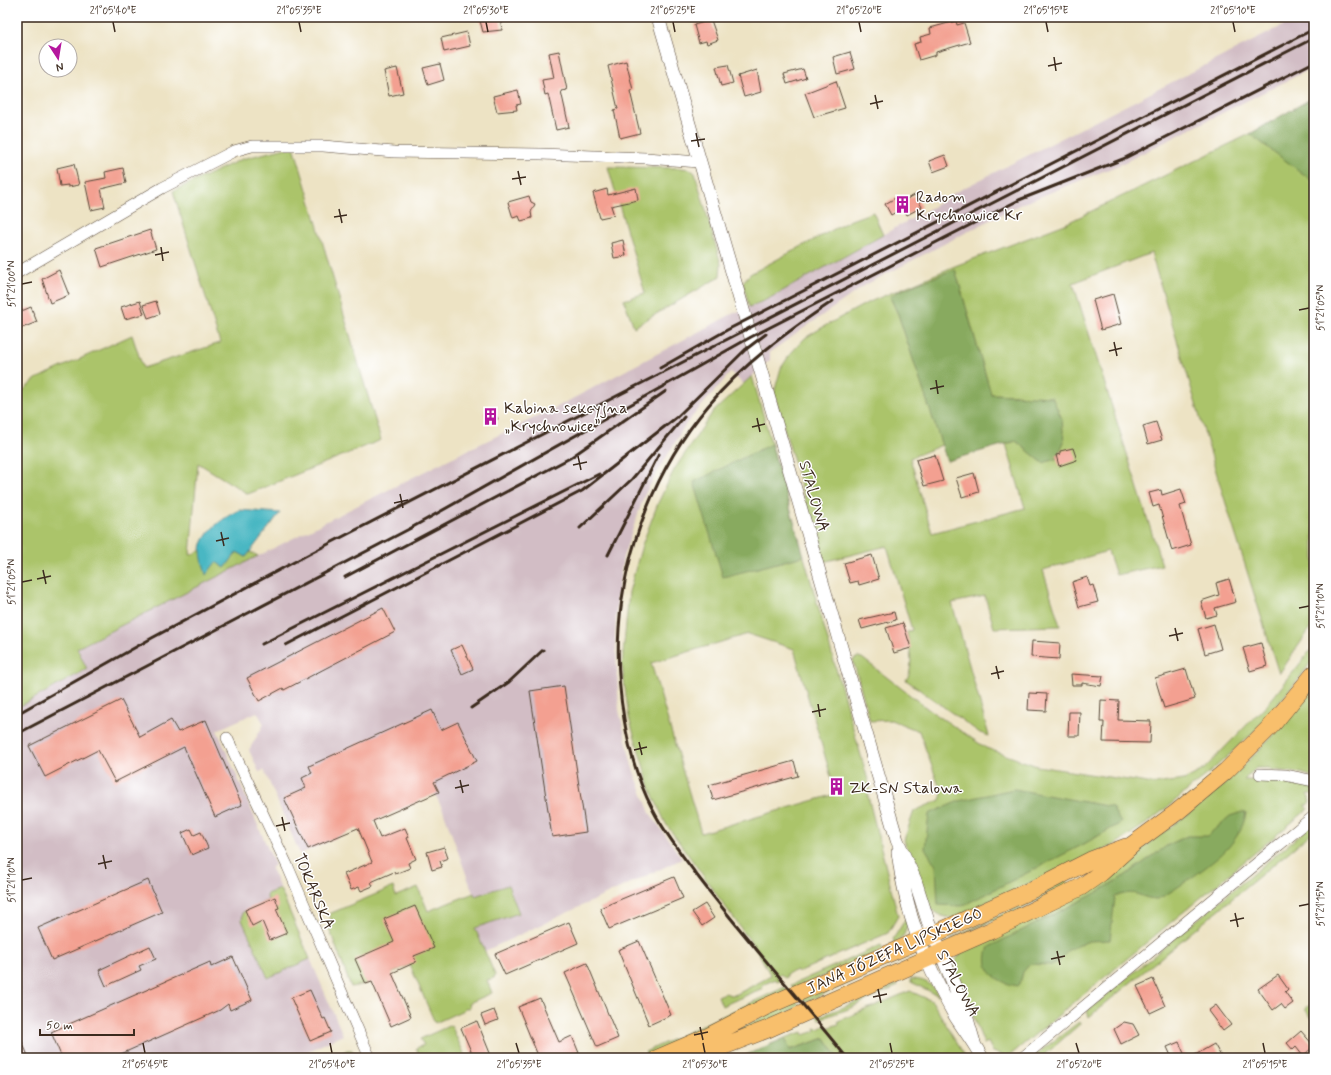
<svg xmlns="http://www.w3.org/2000/svg" width="1331" height="1075" font-family="Mynerve,sans-serif">
  <style>
    .industrial { fill: #d2bdc5 }
    .green { fill: #abc46a; stroke: #737744; fill-rule: evenodd }
    .forest { fill: #88aa5e; stroke: #626a3e }
    .water { fill: #4ab7c3; stroke: #427070 }
    .building { fill: #f3a091 }
    .lines { fill: none; stroke-linecap: round; stroke-linejoin: round }
    .minor-casing { stroke: #564637; stroke-width: 12 }
    .tertiary-casing { stroke: #564637; stroke-width: 14 }
    .primary-casing { stroke: #564637; stroke-width: 18 }
    .minor { stroke: #fff; stroke-width: 11 }
    .tertiary { stroke: #fff; stroke-width: 13 }
    .primary { stroke: #f8bf6c; stroke-width: 17 }
    .rail { stroke: #3b2a1e; stroke-width: 3 }
    .ticks { fill: none; stroke: #3b2a1e; stroke-width: 1.5 }
    .labels { text-anchor: middle; stroke-width: 3; stroke-linejoin: round; paint-order: stroke }
    .poi-label { font-size: 16px; fill: #3b2a1e; stroke: #fff; text-anchor: start }
    .street-label { font-size: 16px; fill: #3b2a1e; stroke: #fff }
    .neatline { fill: none; stroke: #3b2a1e; stroke-width: 1.5 }
    .ticks-label { font-size: 10px; text-anchor: middle; fill: #3b2a1e }
  </style>
  <rect width="100%" height="100%" fill="#fff"/>
  <filter id="ink" filterUnits="userSpaceOnUse"><feTurbulence type="fractalNoise" baseFrequency=".025" numOctaves="2"/><feDisplacementMap in="SourceGraphic" scale="8" xChannelSelector="R" yChannelSelector="G"/><feConvolveMatrix kernelMatrix="1 2 1 2 8 2 1 2 1" color-interpolation-filters="sRGB"/></filter>
  <filter id="wash" filterUnits="userSpaceOnUse"><feTurbulence type="fractalNoise" baseFrequency=".012" numOctaves="4" result="noise"/><feDisplacementMap in="SourceGraphic" scale="16" xChannelSelector="R" yChannelSelector="G"/><feGaussianBlur stdDeviation="0.9" result="paint"/><feColorMatrix in="noise" values="0 0 0 0 0 0 0 0 0 0 0 0 0 0 0 0 0 1.4 0 .05"/><feComposite in="paint" operator="in"/></filter>
  <g filter="url(#wash)">
    <rect width="100%" height="100%" fill="#ede3c4"/>
    <path class="industrial" d="M1300,17H1314V67L1119,165L1019,205L867,284L770,352V360L743,384L731,372L685,425L645,494L623,557L617,599L615,635L619,710L632,766L650,813L682,859L485,951L474,928L519,913L474,896L443,810L435,794L300,854L264,770L259,772L249,750L264,724L257,712L217,730L275,865L271,868L343,1035L306,1052L308,1058H17V708L87,669L77,648L447,460L557,407L732,314L768,299L945,200L954,193Z"/>
    <path class="green" d="M1314,97V623L1279,674L1218,478L1151,253L1073,283L1162,565L1116,575L1108,551L1043,570L1060,626L994,628L985,596L952,603L989,736L980,733L906,680C915,667 909,647 907,632L912,630L887,546L823,562L774,393L781,368L791,353L805,338L823,327L867,303L955,266L1065,224L1250,134ZM955,269L991,394L1021,395L1044,463L1016,441L1006,444L1025,508L932,533L910,458L942,445L898,314L890,297L897,292Z
      M294,146L381,440L248,494L198,463L190,555L202,550L203,563L217,562L225,568L237,552L246,557L250,552L258,556L77,648L87,669L17,708V396L36,379L132,335L143,368L220,343L173,191L242,159Z
      M608,167L681,168L690,169L695,173L721,264L720,276L716,279L634,327L624,300L645,293Z
      M873,212L883,235L768,299L749,307L743,282L750,274L851,220Z
      M752,376L870,787L868,796L898,916L888,933L798,972L797,970L786,974L787,977L785,978L780,974L777,976L780,981L777,982L776,979L762,985L763,988L722,1006L718,996L725,993L731,995L737,994L771,976L758,952L666,824L651,791L629,718L622,665L629,592L642,545L658,503L674,470L712,413ZM748,634L794,649L836,794L701,833L651,663Z
      M1314,646V658L1298,680L1253,733L1208,774L1150,821L1116,844L953,918C943,917 936,915 929,907L904,840L914,811L940,800L942,794L919,731L891,720L870,721L853,660L858,657L862,658L928,709L986,748L1037,766L1154,784L1184,780L1203,770L1271,700Z
      M1314,687V777L1301,773L1273,770L1269,768H1256L1244,780H1293L1314,787L1312,789L1314,794H1308L1310,803L1305,806L1308,809L1008,1057L993,1052L988,1042L984,1044L955,970L956,960L963,950L1116,868L1201,804L1228,781L1263,746Z
      M1314,823V831L1089,1017L1087,1011Z
      M1065,878L1071,888L950,939L1022,905Z
      M508,885L519,913L475,928L495,975L494,978L487,980L492,993L469,1003L470,1007L435,1023L410,965L366,984L351,987L329,928L333,924L329,914L393,887L396,896L418,887L428,911L474,893L475,896Z
      M280,889L310,959L268,978L242,920L243,912L268,900L266,894Z
      M907,917C908,930 905,936 895,944L893,939Z
      M881,945L883,950L794,989L791,985Z
      M887,960L888,964L806,1002L801,997Z
      M910,979C924,979 932,983 939,996L911,982Z
      M897,984L898,986L846,1010L819,1019L817,1017L839,1009Z
      M785,987L788,992L652,1056H648L645,1052Z
      M910,991L932,1001L966,1058H838L825,1038L790,1050L785,1038L803,1032L804,1035L816,1031L815,1028L819,1029L826,1025L827,1028L839,1024L838,1021Z
      M795,1000L800,1005L776,1020L712,1043Z
      M1314,1002V1021L1305,1009Z
      M1079,1022L1080,1024L1041,1058H1031Z
      M451,1025L466,1058H420L416,1048L424,1045L420,1039Z
      M347,1050H352L356,1058H342L340,1054Z"/>
    <path class="forest" d="M1314,97V182L1250,134Z
      M955,269L991,394L1052,397L1062,419L1064,442L1056,459L1043,463L1016,441L947,461L898,314L890,297L897,292Z
      M771,444L804,556L723,577L694,482Z
      M1014,789L1112,807L1121,823L1084,844L962,906L938,905L936,866L925,848L929,814L959,801Z
      M1242,812L1246,813C1244,827 1234,842 1224,852C1217,860 1164,899 1156,899C1138,898 1137,888 1115,897L1110,940L1089,941L1068,950L1060,961L1051,965L1030,964L1023,972L1020,984L1017,986C996,982 980,970 989,947L1092,895L1123,877L1168,845L1187,836H1207L1230,816Z
      M785,1038L790,1050L825,1038L838,1058H739Z"/>
    <path class="water" d="M239,510L280,513L246,557L237,552L225,568L216,562L206,575C204,566 199,553 202,544C208,528 225,517 239,510Z"/>
    <g id="blocks">
      <path class="building" d="M479,17H500L502,30L483,32Z
        M711,20L718,40L707,44L706,41L699,43L694,25Z
        M956,21L957,25L964,23L970,42L936,52V55L919,60L914,44L921,42L920,37L931,34L930,28Z
        M467,32L470,46L444,52L441,38Z
        M559,51L567,90L561,91L569,127L556,130L548,94L545,95L542,80L554,78L549,53Z
        M850,52L855,69L837,74L833,57Z
        M626,61L633,90L630,91L640,133L620,138L614,110L618,109L608,66Z
        M440,64L444,80L428,85L423,68Z
        M728,65L733,83L721,86L716,67Z
        M397,68L403,93L389,96L384,71Z
        M803,69L806,78L787,84L784,74Z
        M757,70L761,92L744,97L738,76Z
        M836,81L845,108L814,117L805,93Z
        M518,90L521,104L516,105L517,110L497,112L493,96Z
        M945,155L949,166L933,172L929,161Z
        M74,164L79,185L68,187V185L60,186L57,168Z
        M123,168L126,183L101,189L105,207L91,210L85,182L106,178L105,172Z
        M636,188L638,200L611,206L614,215L600,218L593,193L607,189L608,195Z
        M915,195L922,207L907,215L903,208L891,215L885,204L897,197L900,202Z
        M529,196L531,202L535,204L531,212L532,218L521,221L519,216L513,218L508,202Z
        M150,230L156,249L102,267L96,248Z
        M623,240L626,256L614,258L611,243Z
        M59,270L69,295L50,303L42,279Z
        M1113,294L1121,324L1101,330L1093,300Z
        M140,301L144,314L125,319L121,307Z
        M156,301L160,314L148,318L143,305Z
        M31,307L37,322L17,330V313Z
        M492,409L498,419L489,424L484,413Z
        M1156,422L1162,440L1148,444L1143,426Z
        M1073,448L1077,460L1059,466L1056,455L1060,454V451Z
        M935,455L943,481L924,486L916,460Z
        M974,473L979,492L962,497L956,478Z
        M1181,489L1186,504L1180,506L1191,545L1172,551L1159,505L1153,507L1149,493L1161,490L1162,495Z
        M872,555L879,579L859,585L858,581L850,583L844,563Z
        M1087,577L1090,586L1093,585L1098,602L1079,607L1072,582Z
        M1229,579L1236,602L1215,608L1217,615L1206,618L1201,601L1219,595L1216,583Z
        M383,608L395,632L284,690L283,688L259,701L247,678Z
        M894,612L896,620L862,629L859,620Z
        M903,623L911,648L894,653L886,628Z
        M1214,624L1221,649L1205,654L1198,629Z
        M1032,641L1060,643L1059,659L1031,657Z
        M1261,643L1267,666L1250,671L1243,648Z
        M462,645L473,669L462,674L451,650Z
        M1186,669L1195,699L1164,708L1155,678Z
        M1071,674L1103,676L1101,686L1082,683V685H1072Z
        M564,686L586,832L552,837L530,691Z
        M1029,693L1047,694L1046,711L1028,710Z
        M121,700L140,737L171,720L178,732L206,720L242,805L215,817L184,747L115,782L98,750L45,777L29,746Z
        M1101,700L1119,701L1118,720L1151,721L1150,743L1103,742L1104,722H1100Z
        M432,710L441,730L458,722L477,761L434,782L439,792L373,821L380,838L405,828L409,837L407,838L416,859L408,863L410,868L395,874L394,872L371,882L373,886L361,891L359,887L351,890L344,874L372,862L358,828L308,849L284,798L306,788L302,778L312,773L309,766Z
        M1069,712H1080L1079,736H1068Z
        M794,761L798,776L713,800L709,785Z
        M191,829L194,835L201,832L208,848L192,855L182,833Z
        M444,847L448,858L440,861L442,867L432,870L427,852Z
        M674,877L683,898L609,929L600,908Z
        M148,880L162,912L52,960L38,928Z
        M275,897L279,908L276,909L287,933L270,940L262,921L252,926L245,910Z
        M705,904L714,918L702,926L692,912Z
        M415,906L434,948L414,956L416,962L392,973L411,1017L391,1026L372,982L366,984L355,959L394,942L384,919Z
        M569,922L578,943L505,975L495,954Z
        M639,941L671,1015L649,1025L618,950Z
        M150,946L156,959L139,966L141,970L106,986L99,970Z
        M233,957L252,1000L230,1010L228,1004L220,1010L112,1058H62L51,1032L210,962L211,967Z
        M587,963L618,1038L597,1047L565,973Z
        M1278,975L1288,989L1285,992L1293,1003L1285,1009L1281,1004L1273,1010L1258,989Z
        M1153,979L1165,1006L1150,1013L1137,986Z
        M310,990L323,1019L325,1018L331,1032L310,1041L291,998Z
        M540,998L559,1042L572,1036L579,1053L568,1058H539L518,1007Z
        M1216,1005L1231,1025L1223,1031L1208,1011Z
        M494,1010L498,1020L485,1025L481,1015Z
        M477,1021L492,1058H474L461,1028Z
        M1124,1022L1133,1024L1139,1035L1121,1044L1114,1029Z
        M17,1030L29,1058H17Z
        M1301,1031L1314,1046L1303,1056L1296,1047L1293,1050L1287,1043Z
        M1179,1042L1186,1058H1172L1167,1047Z
        M1214,1044L1222,1058H1190Z"/>
    </g>
  </g>
  <g filter="url(#ink)">
    <use href="#blocks" fill-opacity="0" stroke="#564637" stroke-width="1"/>
    <g class="lines">
      <defs>
        <path id="minor" d="M17,273L162,188L234,151L252,146H323L394,152L541,154L646,158L699,162
          M227,738L288,867L370,1058
          M1260,774L1285,775L1314,781
          M1022,1058L1314,816"/>
        <path id="tertiary" d="M658,17L897,840L915,880L928,921L965,1012L975,1046
          M898,852C906,915 923,959 954,1014C963,1029 974,1042 982,1058"/>
        <path id="primary" d="M658,1058L709,1036L765,1007L934,934L1042,885L1091,860L1126,847
          M693,1058L768,1029L992,930L1081,887L1101,873L1132,845L1177,812L1226,771L1272,725L1314,674"/>
      </defs>
      <use href="#minor" class="minor-casing"/>
      <use href="#tertiary" class="tertiary-casing"/>
      <use href="#primary" class="primary-casing"/>
      <use href="#minor" class="minor"/>
      <use href="#tertiary" class="tertiary"/>
      <use href="#primary" class="primary"/>
      <path class="rail" d="M833,301C788,331 743,364 708,406C657,466 624,549 619,628C617,658 619,689 624,719C629,749 638,782 653,810C665,834 683,856 699,878C746,940 798,997 847,1058
        M660,368L727,330L1314,29
        M580,528L632,479L684,417
        M608,555L659,454
        M345,577L570,458L666,391
        M262,644L599,474
        M286,645L582,491L677,417L745,350L766,334
        M471,708L509,682L543,650
        M17,714L152,638L311,553L1314,38
        M17,734L411,528L751,337L1019,200L1123,159L1314,62"/>
    </g>
  </g>
  <path class="ticks" d="M113,22L115,32M299,22L301,32M486,22L488,32M673,22L675,32M859,22L861,32M1046,22L1048,32M1233,22L1235,32M1054,57L1056,71M1048,66L1062,63M875,95L878,109M870,104L883,101M696,133L699,147M691,141L705,139M518,171L521,185M512,179L526,177M339,209L342,223M334,217L347,215M161,247L163,261M155,255L169,252M22,284L32,282M1299,310L1309,308M1114,342L1117,356M1109,351L1122,348M936,380L938,394M930,389L944,386M757,418L760,432M752,427L765,424M578,456L581,470M573,465L587,462M400,494L403,508M394,503L408,500M221,532L224,546M216,541L229,538M43,570L46,584M37,579L51,576M22,582L32,580M1299,608L1309,606M1175,628L1178,641M1169,636L1183,633M996,666L999,679M991,674L1004,671M818,704L820,717M812,712L826,709M639,742L642,755M634,750L647,747M460,780L463,793M455,788L469,785M282,817L285,831M276,826L290,823M103,855L106,869M98,864L112,861M22,880L32,878M1299,906L1309,904M1235,913L1238,927M1230,921L1244,918M1057,951L1060,965M1051,959L1065,956M878,989L881,1003M873,997L887,994M700,1027L703,1040M694,1035L708,1032M143,1043L145,1053M330,1043L332,1053M516,1043L519,1053M703,1043L705,1053M890,1043L892,1053M1076,1043L1079,1053M1263,1043L1265,1053"/>
  <defs>
    <symbol id="building-bare" viewBox="-9 -9 18 18"><path d="M-4-6H4V6H1V3H-1V6H-4ZM-2.5-4.3h1.7v1.8h-1.7ZM.8-4.3h1.7v1.8H.8ZM-2.5-1h1.7V.8h-1.7ZM.8-1h1.7V.8H.8Z" fill="#b5179e" stroke="#fff" stroke-width="2.5" paint-order="stroke"/></symbol>
  </defs>
  <g fill-rule="evenodd">
    <use href="#building-bare" x="890" y="192" width="25" height="25"/>
    <use href="#building-bare" x="478" y="404" width="25" height="25"/>
    <use href="#building-bare" x="824" y="774" width="25" height="25"/>
  </g>
  <g class="labels">
    <g class="poi-label">
      <text x="916" y="202">Radom<tspan x="916" dy="18">Krychnowice Kr</tspan></text>
      <text x="504" y="413">Kabina sekcyjna<tspan x="504" dy="18">„Krychnowice”</tspan></text>
      <text x="849" y="793">ZK-SN Stalowa</text>
    </g>
    <g class="street-label">
      <text transform="translate(815 496) rotate(74)" y="6">STALOWA</text>
      <text transform="translate(315 891) rotate(67)" y="6">TOKARSKA</text>
      <text transform="translate(894 950) rotate(-24)" y="6">JANA JÓZEFA LIPSKIEGO</text>
      <text transform="translate(959 983) rotate(62)" y="6">STALOWA</text>
    </g>
  </g>
  <rect width="1331" height="1075" fill="none" stroke="#fff" stroke-width="44"/>
  <g transform="translate(58 58) rotate(168)"><circle r="19" fill="#ffffff" stroke="#b1aaa5"/>
  <path d="M0-3L7 15L0 10L-7 15Z" fill="#b5179e"/>
  <text y="-6" font-size="11" font-weight="bold" text-anchor="middle" fill="#3b2a1e">N</text>
  </g>
  <path d="M40 1029v6h94v-6" fill="none" stroke="#3b2a1e" stroke-width="2"/>
  <text x="46" y="1029" font-size="12" fill="#3b2a1e" stroke="#ffffff" stroke-width="3" paint-order="stroke">50 m</text>
  <rect x="22" y="22" width="1287" height="1031" class="neatline"/>
  <g class="ticks-label">
    <text x="113" y="14">21°05'40"E</text>
    <text x="299" y="14">21°05'35"E</text>
    <text x="486" y="14">21°05'30"E</text>
    <text x="673" y="14">21°05'25"E</text>
    <text x="859" y="14">21°05'20"E</text>
    <text x="1046" y="14">21°05'15"E</text>
    <text x="1233" y="14">21°05'10"E</text>
    <text transform="translate(11 284) rotate(-90)" y="4">51°21'00"N</text>
    <text transform="translate(1320 308) rotate(-90)" y="4">51°21'05"N</text>
    <text transform="translate(11 582) rotate(-90)" y="4">51°21'05"N</text>
    <text transform="translate(1320 606) rotate(-90)" y="4">51°21'10"N</text>
    <text transform="translate(11 880) rotate(-90)" y="4">51°21'10"N</text>
    <text transform="translate(1320 904) rotate(-90)" y="4">51°21'15"N</text>
    <text x="145" y="1068">21°05'45"E</text>
    <text x="332" y="1068">21°05'40"E</text>
    <text x="519" y="1068">21°05'35"E</text>
    <text x="705" y="1068">21°05'30"E</text>
    <text x="892" y="1068">21°05'25"E</text>
    <text x="1079" y="1068">21°05'20"E</text>
    <text x="1265" y="1068">21°05'15"E</text>
  </g>
</svg>
